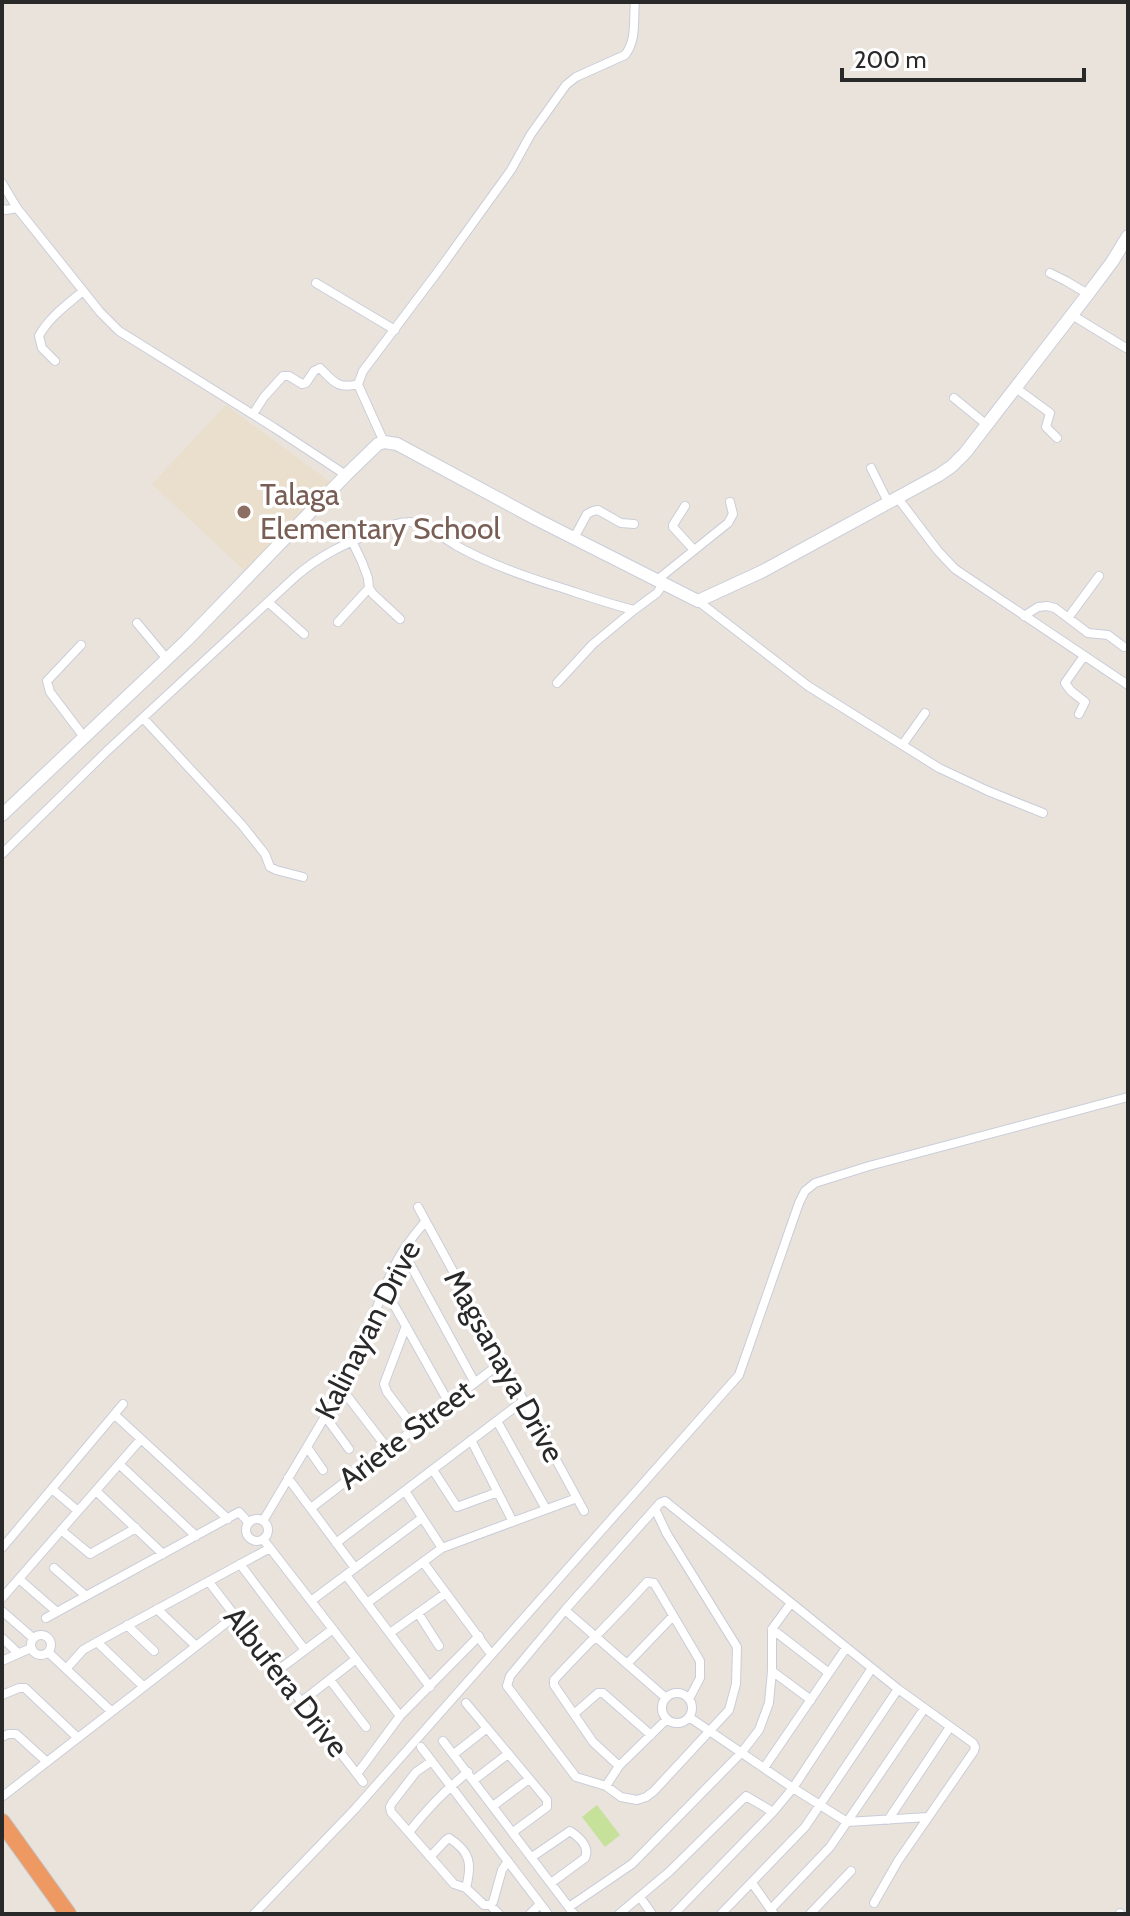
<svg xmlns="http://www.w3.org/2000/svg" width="1130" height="1916" font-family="Cabin,sans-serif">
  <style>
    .education { fill: #eadfcc }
    .pitch { fill: #c6e19a }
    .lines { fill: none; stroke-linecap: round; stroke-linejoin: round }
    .street-casing { stroke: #cacdd9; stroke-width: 10 }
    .secondary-casing { stroke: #cacdd9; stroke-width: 14 }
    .highway-casing { stroke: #c3c3c3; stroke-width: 18 }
    .street { stroke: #fff; stroke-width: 8 }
    .secondary { stroke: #fff; stroke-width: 12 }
    .highway { stroke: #ee9962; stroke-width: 16 }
    .education-dot { fill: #8d6e63; stroke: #fff; stroke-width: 3 }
    .labels { text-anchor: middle; stroke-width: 7; stroke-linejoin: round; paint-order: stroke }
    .education-label { font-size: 30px; fill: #785e54; stroke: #fff; text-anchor: start }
    .street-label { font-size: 30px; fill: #292929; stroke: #fff }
  </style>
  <rect width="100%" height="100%" fill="#e9e3dc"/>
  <path class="education" d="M226,405L333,484L248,574L152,484Z"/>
  <path class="pitch" d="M597,1805L620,1835L605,1847L582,1817Z"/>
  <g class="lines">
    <defs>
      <path id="street" d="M2,183L17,208L100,312L119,331L273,427L346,475
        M2,209L6,210L17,208
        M1050,273L1066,281L1088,294
        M316,283L395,330
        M1072,315L1126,348
        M55,361L42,348L39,336C48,318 68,304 83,291
        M1016,388L1050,413L1046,427L1057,438
        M954,398L987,425
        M253,414L264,397L283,376H289L302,384L306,383L314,371L320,368C333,381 338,390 358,384
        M384,442L360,389L358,384L363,371L439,270L511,170L531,134L566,85L576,77L625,55C637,40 633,20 635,2
        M871,468L888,502
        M897,497L938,551L955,569L1128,685
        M685,506L673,525V527L694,550
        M574,538L587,514L593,511L598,510L621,523L634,524
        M352,541L362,562L368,578L369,588L373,594L400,619
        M657,580L728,523L733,514L730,502
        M698,601L808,686L939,768L988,791L1043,813
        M268,602L304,634
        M1024,616L1038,607L1047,606L1055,608L1088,633L1108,635L1124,647
        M1068,618L1099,576
        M338,622L369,588
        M137,623L167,659
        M81,645L47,681L50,692L84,737
        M557,683L593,644L634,610
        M1079,714L1085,702L1071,691L1065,683L1084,656
        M143,718L242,825L265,854L270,867L276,870L303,877
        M903,744L925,713
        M2,854L107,751L295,577C319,556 344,544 374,532C384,528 397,522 408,522C422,521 445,539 457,546C489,564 523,576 559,587C584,595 609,604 634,610L657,593L663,584
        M418,1207L584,1511
        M403,1251L475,1383
        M385,1289L449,1403
        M406,1326L384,1384L387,1392L415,1429
        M341,1388L388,1449
        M115,1415L228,1519
        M325,1416L349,1449
        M497,1421L546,1509
        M471,1440L513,1522
        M307,1447L323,1470
        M119,1464L196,1536
        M433,1470L457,1507L498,1492
        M288,1478L355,1568
        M52,1489L78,1511
        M96,1491L163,1554
        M405,1491L442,1548
        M311,1508L502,1362
        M655,1509L667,1534L737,1647L736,1684L729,1710L654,1791L646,1797L637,1800L621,1797L606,1786L576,1777L507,1686L510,1676L565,1610L660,1503L665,1501L898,1689L973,1743L975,1747L974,1751L898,1861L874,1903
        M246 1530a11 11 0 1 1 22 0a11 11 0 1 1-22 0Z
        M263,1521L349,1376C367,1341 376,1304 393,1269C401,1251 413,1236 425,1222
        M61,1530L90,1554L136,1528
        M263,1539L400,1716
        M336,1543L523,1401
        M2,1548L123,1404
        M423,1562L488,1650
        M240,1564L305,1650
        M54,1568L86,1596
        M346,1575L430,1687
        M19,1579L57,1612
        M209,1582L363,1782
        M2,1598L141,1439
        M311,1601L422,1518
        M367,1603L442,1548L577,1498
        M157,1609L196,1646
        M565,1610L666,1698
        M2,1611L33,1638
        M418,1613L439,1646
        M46,1618L239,1512L249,1523
        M127,1625L154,1651
        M772,1629L829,1673
        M390,1633L446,1593
        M31 1645a10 10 0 1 1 20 0a10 10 0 1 1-20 0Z
        M2,1638L18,1653
        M97,1642L143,1686
        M48,1652L111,1711
        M2,1661L31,1648
        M627,1664L673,1616
        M66,1669L83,1650L97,1642L270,1548
        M277,1671L333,1629
        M772,1671L811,1700
        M330,1680L366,1727
        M662 1708a15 15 0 1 1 30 0a15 15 0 1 1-30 0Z
        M2,1695L19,1688H25L78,1738
        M301,1702L356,1659
        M466,1703L547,1800V1807L513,1832
        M574,1714L598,1693H603L651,1735
        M689,1717L793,1788L847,1822L928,1817
        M2,1737L8,1734H16L47,1762
        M443,1741L574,1914
        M421,1747L548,1914
        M454,1754L487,1728
        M432,1761L416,1772L392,1803L390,1807L391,1812L454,1884L466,1888L484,1905H490L493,1902L502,1870L508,1861
        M619,1766L593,1742L554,1685V1680C584,1647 617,1616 647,1582L654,1583L700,1661V1678L689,1699
        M764,1768L846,1648
        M357,1774L400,1716L479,1636
        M474,1780L508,1754
        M606,1786L619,1766L667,1719
        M3,1796L235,1616
        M493,1806L529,1779
        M888,1820L950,1727
        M409,1832C427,1809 445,1790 468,1772
        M430,1857L446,1840L449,1838C471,1852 472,1864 466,1888
        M532,1857L570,1831C579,1837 590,1847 585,1858L551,1883
        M752,1883L774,1914
        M640,1897L652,1914
        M490,1905L499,1914
        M569,1907L632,1864L742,1752L759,1730L769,1703L772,1671V1629L791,1603
        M771,1909L830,1847L924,1709
        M254,1914L355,1809L739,1375L799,1203L805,1191L815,1183L869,1166L1128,1097
        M530,1914L540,1904
        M619,1914L670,1871L746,1796L773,1812
        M674,1914L773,1812L793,1788L872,1668
        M721,1914L805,1827L898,1689
        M810,1914L851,1871
        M1120,1914V1913"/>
      <path id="secondary" d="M2,815L187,640L346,475L378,444L384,442L397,444L538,520L698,601L763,571L939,475L952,466L965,453L1088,294L1112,262L1128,236"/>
      <path id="highway" d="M2,1822L68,1914"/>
    </defs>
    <use href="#street" class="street-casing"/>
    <use href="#secondary" class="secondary-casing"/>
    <use href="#highway" class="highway-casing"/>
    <use href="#street" class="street"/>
    <use href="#secondary" class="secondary"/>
    <use href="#highway" class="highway"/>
  </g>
  <circle class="education-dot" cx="244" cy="512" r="8"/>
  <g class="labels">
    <g class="education-label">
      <text x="260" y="505">Talaga<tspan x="260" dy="34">Elementary School</tspan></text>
    </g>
    <g class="street-label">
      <text transform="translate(368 1330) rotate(-63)" y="10">Kalinayan Drive</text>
      <text transform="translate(504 1366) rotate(61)" y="10">Magsanaya Drive</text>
      <text transform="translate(406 1435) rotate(-37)" y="10">Ariete Street</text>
      <text transform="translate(286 1682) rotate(52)" y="10">Albufera Drive</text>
    </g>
  </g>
  <rect width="1130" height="1916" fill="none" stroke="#292929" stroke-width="8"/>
  <path d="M842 68v12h242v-12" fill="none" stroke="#292929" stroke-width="4"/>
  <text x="854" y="68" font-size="24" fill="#292929" stroke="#ffffff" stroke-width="6" paint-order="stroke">200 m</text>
</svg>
